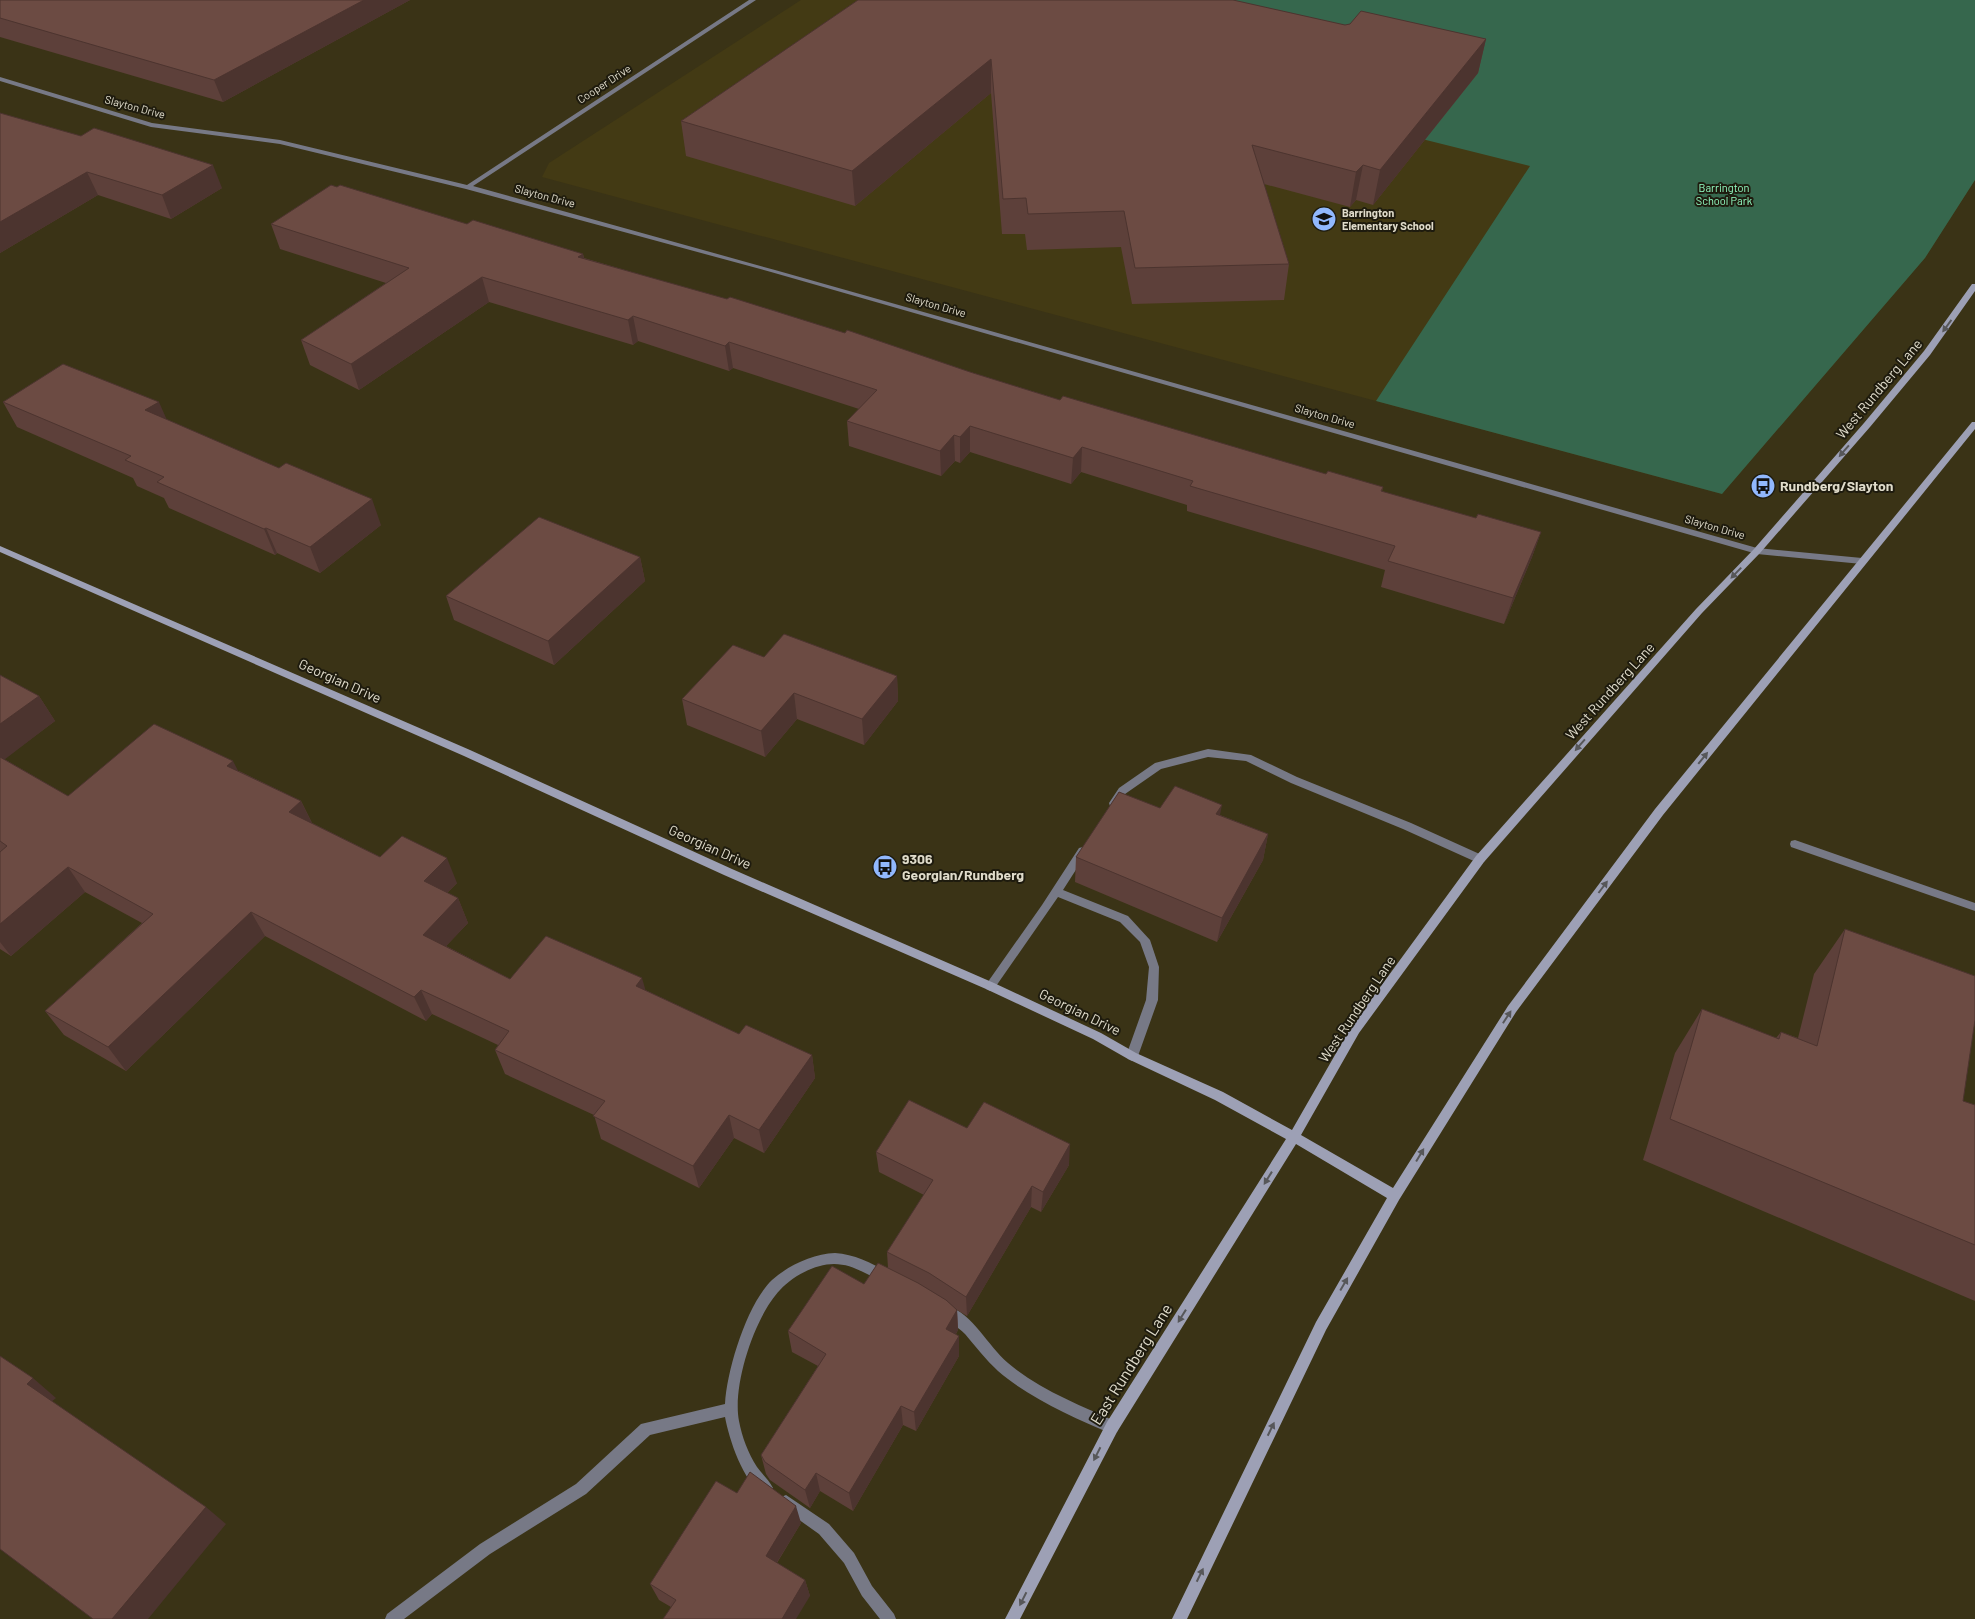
<svg xmlns="http://www.w3.org/2000/svg" width="1975" height="1619" font-family="Barlow,sans-serif">
  <style>
    .built { fill: #433a14 }
    .green { fill: #36674d }
    .lines { fill: none; stroke-linecap: round; stroke-linejoin: round }
    .lane { fill: #777986; fill-rule: evenodd }
    .street { fill: #777986; fill-rule: evenodd }
    .secondary { fill: #9da0b5; fill-rule: evenodd }
    .wall { fill: #5d403a }
    .shaded-wall { fill: #4c342f }
    .building { fill: #6c4b43; stroke: #4c342f }
    .oneway { fill: #575759 }
    .labels { text-anchor: middle; stroke-width: 4; stroke-linejoin: round; paint-order: stroke }
    .far-street-label { font-size: 11px; fill: #e0dccb; stroke: #1e1b0e }
    .far-park-label { font-size: 11px; fill: #93fec4; stroke: #1e1b0e }
    .far-poi-label { font-size: 11px; font-weight: bold; fill: #e0dccb; stroke: #1e1b0e; text-anchor: start }
    .street-label { font-size: 14px; fill: #e0dccb; stroke: #1e1b0e }
    .poi-label { font-size: 14px; font-weight: bold; fill: #e0dccb; stroke: #1e1b0e; text-anchor: start }
    .near-street-label { font-size: 16px; fill: #e0dccb; stroke: #1e1b0e }
  </style>
  <rect width="100%" height="100%" fill="#3a3316"/>
  <path class="built" d="M801,0H1975V180L1925,258L1722,494L542,177L549,163Z"/>
  <path class="green" d="M1109,0H1975V180L1925,258L1722,494L1376,401L1530,166L1054,47Z"/>
  <g class="lines">
    <path class="lane" d="M1208,749L1251,755L1297,777L1411,823L1484,856L1485,859L1484,862H1476L1403,829L1291,783L1246,761L1208,757L1161,769L1125,794L1118,806H1110L1109,803L1119,788L1155,763Z
      M1795,840L1975,903V911L1791,847L1790,844L1791,841Z
      M1083,847L1087,848L1088,851L1063,890L1128,916L1150,940L1159,967L1158,1000L1138,1056L1136,1059L1132,1061L1128,1059L1126,1056L1146,1000L1149,967L1140,942L1120,922L1058,897L994,989L990,991L986,989L985,986L1042,905L1079,848Z
      M835,1253C854,1254 871,1263 888,1272L890,1276L888,1280L884,1282C867,1275 853,1264 834,1264C815,1264 793,1276 780,1290C755,1316 732,1385 739,1421C742,1437 748,1453 757,1467C762,1474 769,1480 773,1488L771,1493L766,1495C744,1486 729,1439 725,1417L650,1435L586,1494L490,1554L404,1619H385L387,1614L480,1544L576,1484L641,1424L725,1404C727,1369 747,1304 772,1280C789,1265 813,1254 835,1253Z
      M947,1305C974,1315 987,1345 1008,1363C1040,1390 1080,1405 1117,1422L1119,1427L1117,1432L1112,1434C1075,1418 1029,1398 998,1371C986,1360 976,1347 965,1334C958,1327 944,1319 941,1311L942,1307Z
      M786,1495L829,1524L854,1553L872,1586L894,1614L896,1619H880L862,1596L844,1563L819,1534L781,1507L779,1502L781,1497Z"/>
    <path class="street" d="M749,0H756L473,186L775,270L1757,548L1862,558L1866,561L1862,564L1757,554L771,272L466,189L280,144L151,127L0,81V77L152,123L280,140L467,185Z"/>
    <path class="secondary" d="M1972,284H1975V291L1930,355L1870,427L1760,553L1702,613L1484,862L1359,1033L1301,1135L1393,1188L1508,1006L1655,809L1972,422H1975V429L1663,815L1516,1012L1399,1200L1326,1330L1187,1619H1172L1316,1322L1387,1198L1296,1144L1117,1432L1020,1619H1005L1107,1422L1286,1139L1215,1100L1128,1059L1093,1039L986,989L724,875L464,756L0,552V546L470,750L732,869L994,983L1101,1033L1136,1053L1223,1092L1292,1130L1351,1027L1476,856L1696,609L1754,549L1864,423L1924,351Z"/>
  </g>
  <path class="wall" d="M0,0H410L223,102L0,37Z
    M858,0L1345,25L1486,39L1478,73L1373,205L1356,200L1350,207L1264,184L1289,264L1284,300L1132,304L1121,247L1027,250L1025,234H1002L991,93L855,206L686,156L681,121Z
    M0,113L222,188L171,219L98,195L0,253Z
    M271,224H467L583,254L584,258L970,372L1060,400L1326,474L1383,487L1382,492L1476,518L1541,532L1532,557L1504,624L1381,587L1385,570L1187,511V505L1081,472L1071,484L970,452L960,463L955,461L941,476L849,446L847,421L859,409L733,368L729,371L638,341L633,345L489,302L359,390L310,365L301,340L386,283L280,249Z
    M3,402L167,420L381,525L320,573L277,553L275,555L169,508L164,498L137,486L133,478L17,427Z
    M640,557L645,581L554,665L454,620L446,596Z
    M764,657L897,676L898,701L864,745L797,719L765,757L687,725L682,699Z
    M0,675L39,696L55,721L4,759L68,796L239,771L301,801L312,823L380,857L457,883L447,893L458,898L468,923L446,946L510,979L645,990L739,1034L812,1055L815,1078L764,1153L734,1138L699,1188L601,1139L594,1115L505,1074L495,1050L498,1045L432,1014L426,1021L265,936L126,1071L64,1035L45,1011L142,923L85,892L11,956L0,949Z
    M1160,808L1220,815L1268,834L1263,860L1217,942L1075,882L1076,857Z
    M1845,929L1963,1101L1975,1105V1301L1643,1160L1675,1053L1702,1009L1776,1038L1781,1032L1798,1038L1814,974Z
    M967,1128L1069,1165L1041,1212L1031,1207L967,1316L957,1310L958,1330L956,1334L959,1356L916,1431L903,1425L853,1511L820,1491L810,1508L770,1480L766,1474L761,1455L818,1366L792,1352L788,1331L864,1284L888,1268L887,1252L924,1195L879,1172L876,1152Z
    M737,1493L801,1523L777,1563L805,1580L810,1596L671,1607L659,1600L650,1584Z"/>
  <path class="shaded-wall" d="M364,0H410L223,102L214,80Z
    M1486,39L1478,73L1373,205L1380,170Z
    M991,59V93L855,206L852,171Z
    M213,165L222,188L171,219L162,195Z
    M1363,165L1356,200L1350,207L1356,172Z
    M87,172L98,195L0,253V222Z
    M583,254L588,278L578,257Z
    M482,277L489,302L359,390L351,364Z
    M633,316L638,341L633,345L628,320Z
    M729,342L733,368L729,371L725,346Z
    M159,402L170,427L145,410Z
    M970,426V452L960,463V437Z
    M954,435L955,461L941,476L940,451Z
    M1082,447L1081,472L1071,484L1073,458Z
    M372,499L381,525L320,573L310,547Z
    M266,528L277,553L275,555L264,529Z
    M1541,532L1532,557L1504,624L1513,598Z
    M640,557L645,581L554,665L548,641Z
    M897,676L898,701L864,745L862,719Z
    M794,693L797,719L765,757L761,731Z
    M39,696L55,721L0,763V724Z
    M233,761L246,786L227,766Z
    M301,801L314,827L289,812Z
    M1222,805L1217,830L1216,814Z
    M1268,834L1263,860L1217,942L1222,918Z
    M447,858L457,883L434,906L424,881Z
    M68,867L85,892L11,956L0,942V924Z
    M458,898L468,923L434,959L423,935Z
    M251,912L265,936L126,1071L108,1047Z
    M642,978L649,1002L636,986Z
    M421,990L432,1014L426,1021L414,997Z
    M812,1055L815,1078L764,1153L759,1130Z
    M729,1115L734,1138L699,1188L693,1166Z
    M1070,1144L1069,1165L1041,1212L1043,1192Z
    M1032,1186L1031,1207L967,1316L966,1297Z
    M957,1310L958,1330L947,1349L946,1329Z
    M959,1336V1356L916,1431L914,1412Z
    M33,1378L56,1398L50,1403L27,1384Z
    M901,1406L903,1425L853,1511L849,1493Z
    M816,1473L820,1491L810,1508L805,1490Z
    M796,1506L801,1523L771,1572L766,1556Z
    M206,1507L226,1524L148,1619H112Z
    M805,1580L810,1596L796,1619H782Z"/>
  <path class="building" d="M0,0H364L214,80L0,18Z
    M858,0H1233L1345,25L1350,24L1361,11L1486,39L1380,170L1363,165L1356,172L1252,145L1289,264L1135,268L1124,211L1028,214L1026,198L1003,199L991,59L852,171L681,121Z
    M0,113L81,136L94,128L213,165L162,195L87,172L0,222Z
    M331,185L337,187L340,185L467,224L473,220L583,254L578,257L727,299L730,297L845,333L847,330L970,372L1060,400L1063,396L1326,474L1328,471L1383,487L1381,491L1476,518L1478,514L1541,532L1513,598L1388,561L1395,546L1190,486L1193,481L1082,447L1073,458L970,426L960,437L954,435L940,451L847,421L877,390L729,342L725,346L633,316L628,320L482,277L351,364L301,340L409,268L271,224Z
    M63,364L159,402L145,410L279,468L286,463L372,499L310,547L266,528L264,529L157,482L164,477L125,460L131,456L3,402Z
    M539,517L640,557L548,641L446,596Z
    M784,634L897,676L862,719L794,693L761,731L682,699L733,645L764,657Z
    M0,675L39,696L0,724Z
    M154,724L233,761L227,766L301,801L289,812L380,857L402,836L447,858L424,881L458,898L423,935L510,979L546,936L642,978L636,986L739,1034L746,1025L812,1055L759,1130L729,1115L693,1166L593,1116L605,1101L495,1050L509,1031L421,990L414,997L251,912L108,1047L45,1011L153,914L68,867L0,924V852L7,846L0,841V757L68,796Z
    M1175,786L1222,805L1216,814L1268,834L1222,918L1076,857L1119,792L1160,808Z
    M1845,929L1975,976V1020L1963,1101L1975,1105V1245L1670,1119L1702,1009L1779,1039L1781,1032L1817,1046Z
    M909,1100L967,1128L984,1102L1070,1144L1043,1192L1032,1186L966,1297L929,1273L887,1252L933,1180L876,1152Z
    M878,1263L918,1283L946,1300L957,1310L946,1329L959,1336L914,1412L901,1406L849,1493L816,1473L805,1490L765,1462L761,1455L826,1354L788,1331L832,1266L864,1284Z
    M0,1356L33,1378L27,1384L206,1507L112,1619H93L0,1549Z
    M750,1472L796,1506L766,1556L805,1580L782,1619H663L676,1600L650,1584L716,1481L737,1493Z"/>
  <defs><path id="oneway-solid" d="M-6-.8H1V-3.2L6.5 0L1 3.2V.8H-6Z" transform="scale(1.25)"/></defs>
  <g class="oneway">
    <use href="#oneway-solid" transform="translate(1947 326) rotate(126)"/>
    <use href="#oneway-solid" transform="translate(1844 451) rotate(131)"/>
    <use href="#oneway-solid" transform="translate(1736 573) rotate(134)"/>
    <use href="#oneway-solid" transform="translate(1580 745) rotate(131)"/>
    <use href="#oneway-solid" transform="translate(1703 758) rotate(-51)"/>
    <use href="#oneway-solid" transform="translate(1603 887) rotate(-53)"/>
    <use href="#oneway-solid" transform="translate(1507 1017) rotate(-57)"/>
    <use href="#oneway-solid" transform="translate(1420 1155) rotate(-59)"/>
    <use href="#oneway-solid" transform="translate(1268 1178) rotate(122)"/>
    <use href="#oneway-solid" transform="translate(1344 1284) rotate(-60)"/>
    <use href="#oneway-solid" transform="translate(1182 1316) rotate(122)"/>
    <use href="#oneway-solid" transform="translate(1271 1429) rotate(-64)"/>
    <use href="#oneway-solid" transform="translate(1097 1454) rotate(117)"/>
    <use href="#oneway-solid" transform="translate(1200 1575) rotate(-64)"/>
    <use href="#oneway-solid" transform="translate(1023 1599) rotate(117)"/>
  </g>
  <defs>
    <symbol id="school-disc" viewBox="-11 -11 22 22"><circle r="9.5" fill="#91b8fd" stroke="#1e1b0e"/><path d="M0-5L7-2L0 1L-7-2ZM-4 1L0 2.5L4 1V4Q0 6-4 4Z" fill="#111"/></symbol>
    <symbol id="bus-disc" viewBox="-11 -11 22 22"><circle r="9.5" fill="#91b8fd" stroke="#1e1b0e"/><path d="M-5-6H5V4H4V6H2V4H-2V6H-4V4H-5ZM-3.5-4V0h7V-4ZM-3.5 1.2v1.5H-2V1.2ZM2 1.2v1.5H3.5V1.2Z" fill="#111"/></symbol>
  </defs>
  <g fill-rule="evenodd">
    <use href="#school-disc" x="1310" y="205" width="28" height="28"/>
    <use href="#bus-disc" x="1749" y="472" width="28" height="28"/>
    <use href="#bus-disc" x="871" y="853" width="28" height="28"/>
  </g>
  <g class="labels">
    <g class="far-street-label">
      <text transform="translate(604 84) rotate(-33)" y="4">Cooper Drive</text>
      <text transform="translate(135 107) rotate(15)" y="4">Slayton Drive</text>
      <text transform="translate(545 196) rotate(15)" y="4">Slayton Drive</text>
      <text transform="translate(936 305) rotate(16)" y="4">Slayton Drive</text>
      <text transform="translate(1325 416) rotate(16)" y="4">Slayton Drive</text>
      <text transform="translate(1715 527) rotate(16)" y="4">Slayton Drive</text>
    </g>
    <g class="far-park-label">
      <text x="1724" y="192">Barrington<tspan x="1724" dy="13">School Park</tspan></text>
    </g>
    <g class="far-poi-label">
      <text x="1342" y="217">Barrington<tspan x="1342" dy="13">Elementary School</tspan></text>
    </g>
    <g class="street-label">
      <text transform="translate(1879 389) rotate(-50)" y="5">West Rundberg Lane</text>
      <text transform="translate(340 681) rotate(24)" y="5">Georgian Drive</text>
      <text transform="translate(1610 691) rotate(-48)" y="5">West Rundberg Lane</text>
      <text transform="translate(710 847) rotate(24)" y="5">Georgian Drive</text>
      <text transform="translate(1357 1009) rotate(-56)" y="5">West Rundberg Lane</text>
      <text transform="translate(1080 1012) rotate(26)" y="5">Georgian Drive</text>
    </g>
    <g class="poi-label">
      <text x="1780" y="491">Rundberg/Slayton</text>
      <text x="902" y="864">9306<tspan x="902" dy="16">Georgian/Rundberg</tspan></text>
    </g>
    <g class="near-street-label">
      <text transform="translate(1131 1364) rotate(-58)" y="6">East Rundberg Lane</text>
    </g>
  </g>
</svg>
